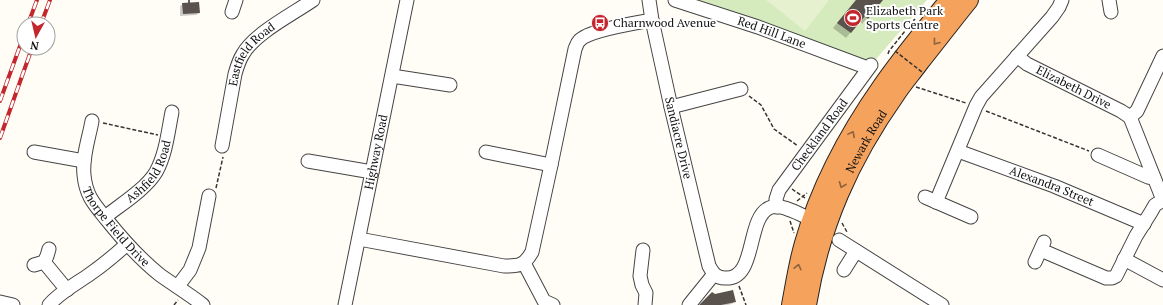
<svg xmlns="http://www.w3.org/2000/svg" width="1163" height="305" font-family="'PT Serif',serif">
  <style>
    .green { fill: #d5ebbd }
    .pitch { fill: #e6f2cf }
    .shadow { fill: #0003 }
    .building { fill: #5a524d }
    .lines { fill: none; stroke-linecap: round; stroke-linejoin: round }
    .minor-casing { stroke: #444; stroke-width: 15 }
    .highway-casing { stroke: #222; stroke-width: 20 }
    .path { stroke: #333; stroke-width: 1.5; stroke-dasharray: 4 2; stroke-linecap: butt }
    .minor { stroke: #fff; stroke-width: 13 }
    .highway { stroke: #f5a25d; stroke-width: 18 }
    .rail-casing { stroke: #c4262e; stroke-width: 4 }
    .rail { stroke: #fff; stroke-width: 2.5; stroke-dasharray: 8; stroke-linecap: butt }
    .path-bridge { stroke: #333; stroke-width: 1.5; stroke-dasharray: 4 2; stroke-linecap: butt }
    .oneway { stroke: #8e613b }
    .labels { text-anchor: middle; stroke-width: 4; stroke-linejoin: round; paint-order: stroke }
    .poi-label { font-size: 12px; fill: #111; stroke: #fff; text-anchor: start }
    .street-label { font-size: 12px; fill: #111; stroke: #fff }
  </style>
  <rect width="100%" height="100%" fill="#fffdf5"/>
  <path class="green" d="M683,0H927L871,65Z"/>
  <path class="pitch" d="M766,0H829L805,31Z"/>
  <path class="shadow" d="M856,0H882L862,24L860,21L846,38L833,28Z
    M183,4L199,13L196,15L180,16V6Z
    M735,301L732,304L727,305H701Z"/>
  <path class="building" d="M856,0H883L868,19L865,16L851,33L837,23Z
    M199,2L200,13L183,14L182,3Z
    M733,290L736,302L721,305H699L712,292L715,294Z"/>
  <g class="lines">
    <defs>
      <g id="minor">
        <path id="s1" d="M649,0L652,20L671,107L709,266C713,273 716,278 725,278C757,280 746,219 769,208C780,202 801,215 812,220"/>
        <path id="s2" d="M675,0L758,27L868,68"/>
        <path d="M1109,0L1111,12"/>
        <path d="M232,12L236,0"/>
        <path id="s3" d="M1017,56L1027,64L1121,111L1130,117"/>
        <path d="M1163,56L1137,111L1130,117L1163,200"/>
        <path d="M392,76L450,85"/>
        <path d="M671,107L741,89"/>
        <path id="s4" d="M92,121C89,138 82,157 84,175C86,196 94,204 107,220C123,240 140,259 160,275C174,285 189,294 203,305"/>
        <path id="s5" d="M222,146L235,74C237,67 239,60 243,54C255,33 293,14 313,0"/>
        <path id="s6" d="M958,151L1054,186L1144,224"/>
        <path d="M34,152L84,161"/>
        <path d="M486,152L551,165"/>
        <path d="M1098,155L1148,177L1154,178"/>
        <path d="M308,161L372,172"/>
        <path d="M925,197L971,217"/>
        <path d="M936,202L976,106L981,97L1052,17L1059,7L1062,0"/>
        <path id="s7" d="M777,207L776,199L779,190L871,65"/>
        <path id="s8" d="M105,217C120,205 146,189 156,172C166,154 168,132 172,112"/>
        <path d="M359,239L504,266C519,266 524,266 532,252L551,165L575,49C576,47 577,43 579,41C588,30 637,23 652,20"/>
        <path d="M839,240L942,305"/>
        <path d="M643,250L640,276L642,285L646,293L645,305"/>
        <path d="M1041,250L1106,278H1112L1116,276L1136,236L1151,212L1155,205L1163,200"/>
        <path d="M1124,259L1163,280"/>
        <path d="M44,262L67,290"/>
        <path d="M1035,262L1044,242"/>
        <path d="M524,263L544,301L553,305"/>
        <path d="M34,265L44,262L47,256L49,249"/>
        <path d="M844,270L856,251"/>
        <path d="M178,286L190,270L199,248L209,196"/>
        <path d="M0,302L13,305"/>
        <path d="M49,305C60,292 76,284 90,274C103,265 115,255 127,244"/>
        <path id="s9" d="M345,305L407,0"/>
        <path d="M689,305L714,274"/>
      </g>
      <g id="highway">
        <path d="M791,305C795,284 798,263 804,243C820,187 849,133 882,86C902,57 926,28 949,0"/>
        <path id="s10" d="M807,305C820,226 850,159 896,94C903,83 912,73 920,62C936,42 952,21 969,0"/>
      </g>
    </defs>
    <use href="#minor" class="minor-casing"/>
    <use href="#highway" class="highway-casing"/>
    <path class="path" d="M189,0V3
      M888,54L889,51L913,21L915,19
      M916,87L966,103
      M749,96L761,105L774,129L798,146
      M986,111L1089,151
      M103,123L158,135
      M216,188L223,157
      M792,189L805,198
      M797,201L807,193
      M790,221L794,233
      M842,223L847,232
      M739,286L746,305
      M174,305L178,300"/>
    <use href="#minor" class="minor"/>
    <use href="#highway" class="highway"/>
    <defs>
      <path id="rail" d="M28,24L37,0
        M41,24L50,0
        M0,101L24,35
        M0,138L32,48"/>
    </defs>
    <use href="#rail" class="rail-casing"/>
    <use href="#rail" class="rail"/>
    <path class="path-bridge" d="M895,51L922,72"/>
  </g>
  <defs><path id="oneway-chevron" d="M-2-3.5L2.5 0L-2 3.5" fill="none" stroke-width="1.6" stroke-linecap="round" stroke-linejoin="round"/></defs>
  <g class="oneway">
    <use href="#oneway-chevron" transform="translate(936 42) rotate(128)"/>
    <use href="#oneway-chevron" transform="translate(852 134) rotate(-62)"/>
    <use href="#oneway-chevron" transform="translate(842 185) rotate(112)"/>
    <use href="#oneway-chevron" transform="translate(798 267) rotate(-77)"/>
  </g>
  <defs>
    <symbol id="stadium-disc" viewBox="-11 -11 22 22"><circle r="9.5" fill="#c4262e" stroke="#fff"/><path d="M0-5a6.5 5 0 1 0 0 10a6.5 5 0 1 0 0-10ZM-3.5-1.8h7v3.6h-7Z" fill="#fff"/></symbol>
    <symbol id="bus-disc" viewBox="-11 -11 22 22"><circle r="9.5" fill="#c4262e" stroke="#fff"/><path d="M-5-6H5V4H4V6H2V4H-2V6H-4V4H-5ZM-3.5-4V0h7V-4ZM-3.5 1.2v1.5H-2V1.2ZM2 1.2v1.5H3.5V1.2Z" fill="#fff"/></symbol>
  </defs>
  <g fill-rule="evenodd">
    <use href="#stadium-disc" x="843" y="8" width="20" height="20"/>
    <use href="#bus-disc" x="590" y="13" width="20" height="20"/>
  </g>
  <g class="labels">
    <g class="poi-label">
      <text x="866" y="15">Elizabeth Park<tspan x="866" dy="14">Sports Centre</tspan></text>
      <text x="613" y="27">Charnwood Avenue</text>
    </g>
    <g class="street-label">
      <text dy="4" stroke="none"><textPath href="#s2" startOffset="102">Red Hill Lane</textPath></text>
      <text dy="4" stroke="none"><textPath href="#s5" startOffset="99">Eastfield Road</textPath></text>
      <text dy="4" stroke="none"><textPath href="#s3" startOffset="65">Elizabeth Drive</textPath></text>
      <text dy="4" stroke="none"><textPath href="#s7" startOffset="86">Checkland Road</textPath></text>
      <text dy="4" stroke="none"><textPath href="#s1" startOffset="141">Sandiacre Drive</textPath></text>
      <text dy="4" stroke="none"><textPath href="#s10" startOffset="175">Newark Road</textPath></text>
      <text dy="4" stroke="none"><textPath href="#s9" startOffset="156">Highway Road</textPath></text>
      <text dy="4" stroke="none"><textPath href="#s8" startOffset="65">Ashfield Road</textPath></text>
      <text dy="4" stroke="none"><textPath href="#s6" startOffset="100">Alexandra Street</textPath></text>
      <text dy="4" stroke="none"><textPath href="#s4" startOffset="117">Thorpe Field Drive</textPath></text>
    </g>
  </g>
  <g transform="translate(36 36) rotate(188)"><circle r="19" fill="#ffffff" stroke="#a0a0a0"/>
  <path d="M0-3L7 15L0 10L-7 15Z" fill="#c4262e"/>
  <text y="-6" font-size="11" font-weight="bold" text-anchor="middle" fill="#111111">N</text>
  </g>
</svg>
